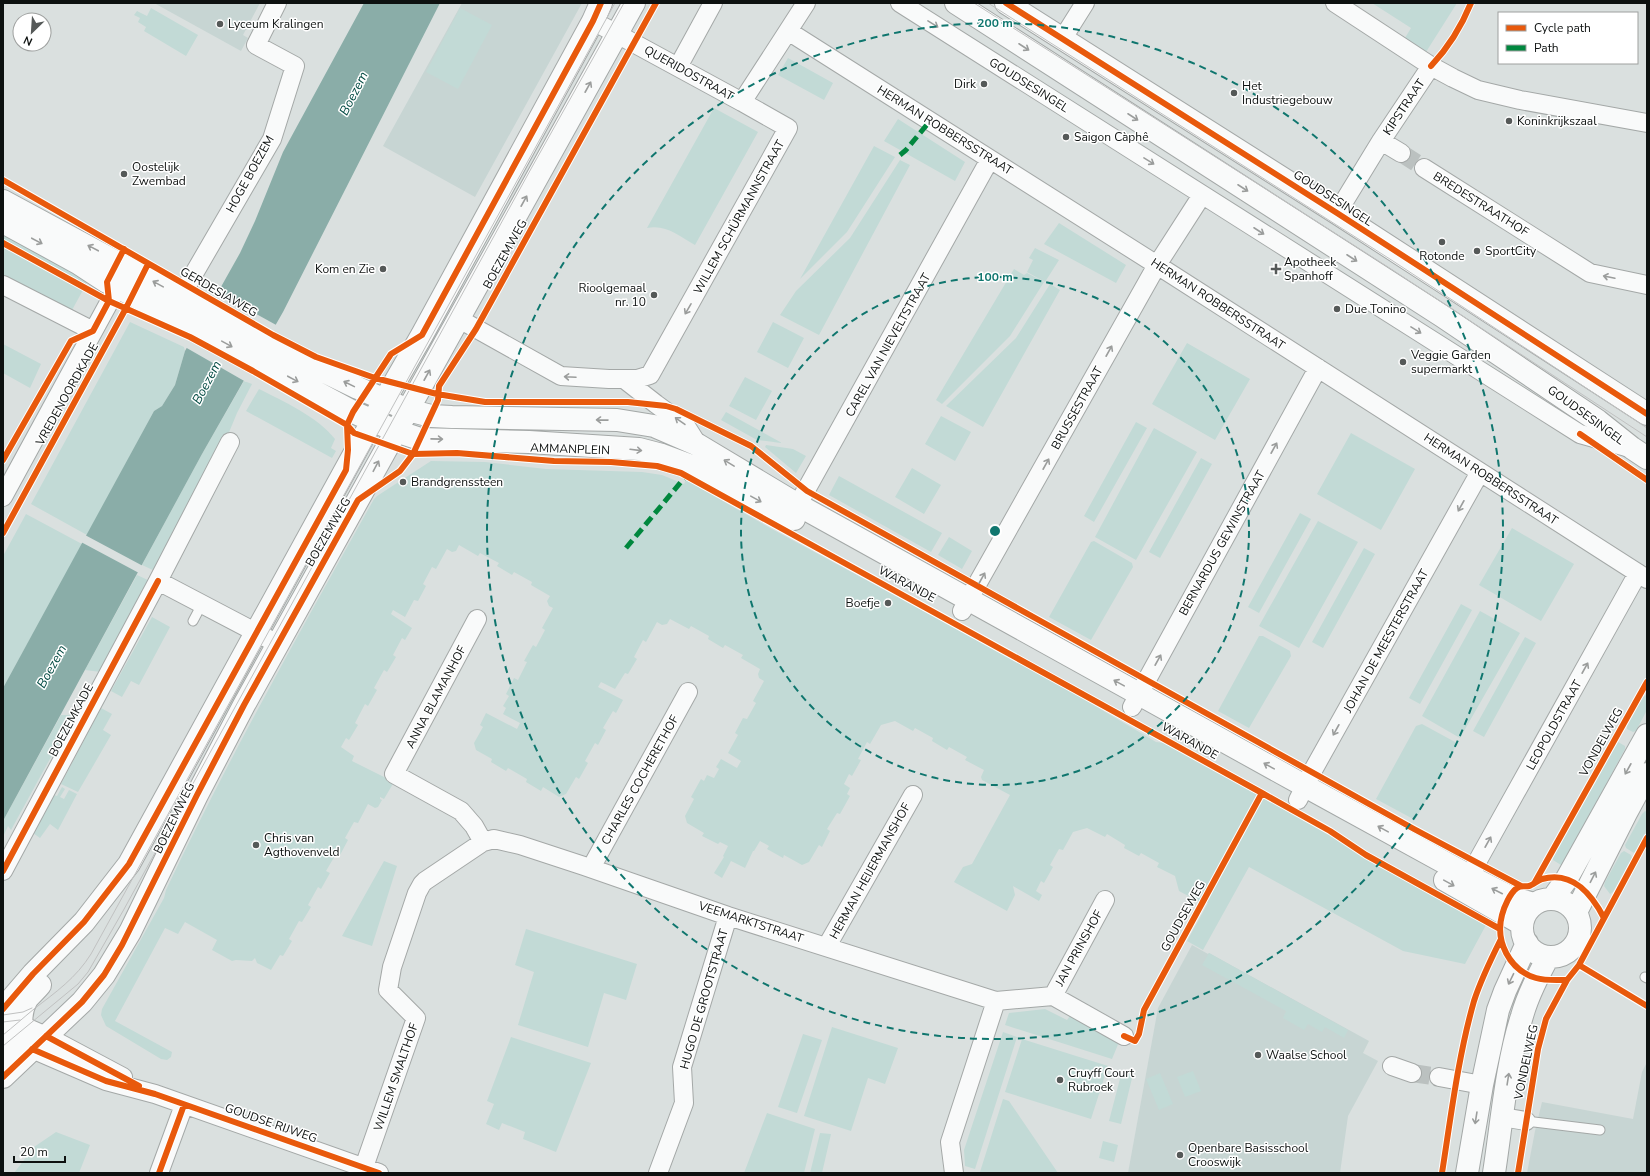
<svg xmlns="http://www.w3.org/2000/svg" width="1650" height="1176" font-family="'Nunito Sans',sans-serif">
  <style>
    .built { fill: #c7d5d3 }
    .green { fill: #c2dad6 }
    .water { fill: #8aada8 }
    .pier { fill: #dae0df }
    .lines { fill: none; stroke-linecap: round; stroke-linejoin: round }
    .street-tunnel { stroke: #bbc1c0; stroke-width: 18; stroke-dasharray: 18 9; stroke-linecap: butt }
    .lane-casing { stroke: #a4a8a7; stroke-width: 11 }
    .street-casing { stroke: #a4a8a7; stroke-width: 20 }
    .secondary-casing { stroke: #a4a8a7; stroke-width: 24 }
    .lane { stroke: #f9fafa; stroke-width: 9 }
    .street { stroke: #f9fafa; stroke-width: 18 }
    .secondary { stroke: #f9fafa; stroke-width: 22 }
    .tram { stroke: #c0c1c1; stroke-width: 1 }
    .quiet { stroke: #00873e; stroke-width: 5; stroke-dasharray: 10 5; stroke-linecap: butt }
    .cycleway-casing { stroke: #fff; stroke-width: 8 }
    .cycleway { stroke: #e8590c; stroke-width: 6 }
    .oneway { stroke: #9b9d9c }
    .ring { fill: none; stroke: #0f766e; stroke-width: 2; stroke-dasharray: 7 5 }
    .poi-dot { fill: #555958; stroke: #fff; stroke-width: 1.5 }
    .labels { text-anchor: middle; stroke-width: 3; stroke-linejoin: round; paint-order: stroke }
    .poi-label { font-size: 12px; fill: #0d1110; stroke: #fff; text-anchor: start }
    .street-label { font-size: 12px; fill: #0d1110; stroke: #fff }
    .water-label { font-size: 13px; font-style: italic; fill: #004941; stroke: #fff }
    .centre { fill: #0f766e; stroke: #fff; stroke-width: 2 }
    .ring-label { font-size: 12px; text-anchor: middle; font-weight: bold; fill: #0f766e; stroke: #fff; stroke-width: 3; stroke-linejoin: round; paint-order: stroke }
  </style>
  <rect width="100%" height="100%" fill="#dae0df"/>
  <path class="built" d="M154,3H260L243,35L248,38L241,51Z
    M462,3H582L475,197L383,146Z
    M1192,945L1208,954L1209,953L1369,1041L1363,1053L1378,1061L1348,1116L1340,1173H1128L1158,1008Z
    M1647,1062V1173H1527L1535,1131L1542,1102L1633,1119L1642,1072Z"/>
  <path class="green" d="M1372,3H1457L1426,52L1405,38L1411,28Z
    M151,8L198,35L186,56L144,31L146,27L138,22L140,18L134,15L137,11L147,16Z
    M460,8L492,25L458,89L426,72Z
    M788,58L833,83L824,100L778,75Z
    M714,108L758,132L695,245C679,236 666,224 647,228Z
    M898,119L965,162L955,181L884,141Z
    M874,146L895,157L847,232L800,279Z
    M900,160L910,165L819,335L780,315L796,291L850,238Z
    M1059,223L1126,265L1116,283L1044,244Z
    M3,229L90,276L86,284L3,239Z
    M3,246L83,290L71,312L3,277Z
    M1035,248L1059,260L1045,282L1027,272L1033,260L1029,258Z
    M1014,269L1024,275L1027,273L1044,282L1010,336L942,404L936,400Z
    M1050,284L1060,290L983,427L946,406L1016,338Z
    M130,322L184,347L185,351L175,385L162,406L154,411L87,535L31,504Z
    M773,322L804,338L788,368L757,352Z
    M1187,343L1250,379L1215,440L1152,404Z
    M3,344L41,364L30,388L3,373Z
    M745,377L772,391L756,420L729,406Z
    M244,381L252,384L237,413L225,442L155,571L142,565L202,454Z
    M259,389C283,401 318,417 335,439L331,448L336,451L332,458L246,411Z
    M726,412L782,443L757,440L721,420Z
    M941,416L971,432L955,461L925,444Z
    M1136,422L1147,428L1094,522L1084,516Z
    M1154,428L1197,452L1136,560L1095,537Z
    M1351,433L1415,469L1381,530L1317,494Z
    M766,445L793,449L806,456L796,473L765,447Z
    M1201,458L1212,464L1160,558L1149,552Z
    M431,461L485,462L546,469L642,472L662,475L684,484L686,480L770,528L1053,681L1156,742L1165,743L1328,834L1367,859L1486,925L1465,964L1403,951L1249,867L1203,950L1187,941L1208,903L1198,901L1179,891L1175,876L1157,867L1159,863L1141,853L1139,856L1124,848L1125,845L1107,834L1105,837L1087,828L1073,832L1063,850L1059,849L1050,865L1053,867L1044,883L1041,881L1036,891L1042,895L1039,901L1013,886L1015,895L1007,911L954,882L963,867L972,864L1010,795L982,780L981,777L984,770L965,760L967,757L949,747L947,750L932,741L933,738L915,728L913,731L895,721L881,725L870,744L867,742L858,759L861,760L852,776L849,774L844,784L850,788L847,794L850,796L840,814L837,813L827,829L830,831L822,847L819,845L809,862L802,865L784,855L783,858L767,849L769,846L760,841L754,851H753L745,868L731,861L722,878L714,873L724,857L723,856L728,846L720,842L718,844L702,836L704,833L687,823L685,816L694,799L691,797L701,779L704,781L707,775L714,778L719,769L716,767L721,759L737,768L741,761L728,753L738,735L735,733L743,718L747,719L756,703L753,701L764,681L759,678L758,674L760,669L741,658L743,655L725,645L723,648L708,639L709,636L691,626L689,629L670,619L667,624L662,625L657,622L646,642L643,640L634,657L637,659L628,674L625,673L615,689L601,682L598,687L623,700L616,713L613,711L603,728L606,730L598,745L595,743L585,761L588,763L579,779L576,777L566,794L559,797L543,787L541,791L526,782L527,779L508,768L506,771L491,762L492,759L476,750L474,743L483,727L480,725L486,713L517,729L520,723L503,714L506,708L503,706L509,696L506,694L514,678L518,680L527,662L524,661L533,645L536,647L545,630L542,628L553,608L549,606L547,601L550,596L531,585L532,582L514,572L512,575L497,566L499,563L480,553L478,556L459,545L456,551L452,552L447,549L436,569L432,567L423,584L426,586L418,601L414,600L405,617L393,610L391,614L412,628L405,640L402,638L393,655L396,657L387,672L384,670L374,688L377,690L368,706L365,704L355,723L358,725L349,740L346,738L341,747L354,756L352,761L394,782L384,799L380,797V799L382,800L378,807L375,808L368,804L358,823L354,822L345,838L348,840L340,855L336,854L326,871L330,873L321,889L318,887L308,905L311,907L302,922L299,921L289,939L292,941L283,956L280,955L271,970L257,963L255,958L252,961L236,960L232,961L212,950L217,940L185,922L178,934L165,928L115,1021L172,1052L171,1057L167,1060L161,1059L106,1026L101,1015L102,1009L164,898L166,890C229,757 302,628 374,499L377,496Z
    M912,468L941,485L924,514L895,497Z
    M839,476L942,533L931,552L829,495Z
    M1300,513L1311,519L1259,613L1248,607Z
    M26,514L82,544L3,688V556Z
    M1318,521L1358,542L1299,648L1259,626Z
    M1512,528L1574,564L1541,621L1479,585Z
    M949,537L972,551L962,569L938,555Z
    M1094,541L1132,563L1133,567L1091,640L1049,617L1091,542Z
    M1364,548L1375,554L1323,648L1312,642Z
    M137,575L150,581L101,672L85,670Z
    M1461,604L1472,610L1420,704L1409,698Z
    M1480,611L1520,633L1460,738L1422,716Z
    M152,617L170,627L139,685L131,681L122,697L111,691Z
    M1259,636H1263L1290,651L1291,656L1249,728L1218,711Z
    M1525,637L1536,643L1484,737L1473,731Z
    M1646,695L1647,710L1636,731L1633,732L1627,729V726L1643,697Z
    M101,708L112,714L103,730L111,735L78,792L61,784Z
    M61,715H74L11,830L8,826L3,837V821Z
    M1422,724L1455,742L1456,746L1415,820L1376,799L1416,726Z
    M1618,742L1625,746V749L1563,864L1561,865L1553,860V857Z
    M62,787L65,789L60,797L64,799L69,790L77,794L58,830L50,824L40,838L33,833L54,795L57,796Z
    M1645,811L1647,812V830L1636,852L1634,853L1626,848L1625,845L1642,814Z
    M1624,851L1631,855L1632,858L1613,892L1610,894L1604,886L1605,882L1621,853Z
    M384,861L397,866L372,946L342,936Z
    M526,929L637,964L626,1000L604,993L588,1047L518,1025L534,972L515,965Z
    M1209,953L1348,1030L1344,1038L1325,1027L1322,1032L1308,1024L1304,1030L1283,1018L1286,1011L1202,965Z
    M1045,1009L1067,1020L1070,1016L1119,1042L1112,1059L1005,1025L1009,1013Z
    M832,1027L898,1048L885,1084L868,1078L851,1131L804,1116Z
    M1003,1032L1017,1037L975,1169L965,1166L964,1150Z
    M803,1034L822,1040L797,1113L778,1107Z
    M511,1037L591,1063L556,1152L523,1139L525,1132L502,1123L499,1130L486,1124L494,1104L487,1101Z
    M1022,1039L1108,1066L1091,1119L1005,1092Z
    M1122,1071L1133,1074L1121,1124L1109,1121Z
    M1193,1071L1201,1091L1185,1097L1177,1077Z
    M1160,1073L1173,1104L1159,1110L1146,1079Z
    M1003,1099L1009,1101L1058,1173L980,1172Z
    M767,1113L815,1129L804,1173H744Z
    M56,1132L90,1145L79,1173H14L34,1147Z
    M820,1133L831,1134L822,1173H810Z
    M1103,1141L1118,1145L1114,1162L1099,1158Z"/>
  <path class="water" d="M364,3H440L283,312L202,454L3,821V688L154,411L162,406L175,385L185,351L240,253L255,221L283,152Z"/>
  <path class="pier" d="M215,291L278,326L246,382L185,347Z
    M85,535L143,566L139,573L81,542Z"/>
  <g class="lines">
    <path class="street-tunnel" d="M1401,153L1424,168
      M1412,1073L1439,1077"/>
    <defs>
      <path id="lane" d="M193,621L202,604
        M1645,977L1647,978
        M1526,1121L1600,1130"/>
      <path id="street" d="M900,3L1580,434L1630,448
        M1335,3L1431,66L1453,78L1478,90L1520,100L1647,123
        M593,21L742,102
        M788,31L1157,265L1647,579
        M1063,38L1085,3
        M678,67L713,3
        M1381,141L1401,153
        M1424,168L1590,273L1647,285
        M1337,213L1381,141L1431,66
        M3,285L93,331
        M174,308L272,139L295,66L256,45L277,3
        M459,319L561,376L609,379H637L650,375L788,128L742,102L806,3
        M624,379L656,404L686,426L698,445
        M3,497L124,275
        M791,517L990,159
        M158,581L278,644
        M962,611L1157,265L1202,195
        M477,619L394,774L461,811L474,826L483,842L494,839L520,845L584,866L728,916L996,1001L1053,996L1124,1036
        M1132,707L1318,368
        M1298,800L1312,772L1480,472
        M591,868L688,692
        M3,871L158,581L230,442
        M1471,877L1477,862L1638,573
        M827,946L913,795
        M1053,996L1105,900
        M12,1021L46,1036L123,1077
        M32,1049L106,1081L155,1094L379,1173
        M1392,1066L1412,1073
        M1439,1077L1482,1085
        M1502,1117L1526,1121
        M364,1167L416,1018L388,990L392,967L417,893L422,884L425,881L483,842
        M159,1173L184,1105
        M658,1173L684,1103L682,1067L728,916
        M954,1173L950,1142L996,1001"/>
      <path id="secondary" d="M956,3L1442,316L1598,421L1632,448L1647,458
        M1006,3L1337,213L1647,414
        M3,201L268,344L358,388L408,410L431,416L452,417L617,420L654,426L698,445L798,505L1305,786L1471,877L1510,897L1534,904
        M3,222L78,263L107,282L195,327L353,412L396,431L420,439L529,442L639,449L662,455L705,471L794,519
        M1445,880L1522,924
        M1553,898L1566,880L1647,735
        M1522 928a29 29 0 1 1 58 0a29 29 0 1 1-58 0Z
        M1576,912L1626,813L1647,774
        M3,1009L33,974L84,922L129,864L364,436L422,335L593,21L601,3
        M3,1022C10,1035 11,1050 3,1062
        M32,1049C20,1037 18,1014 27,999C31,994 36,990 40,985
        M3,1077L82,1002L104,975L130,932L197,795L244,705L634,3
        M1467,1173L1482,1085L1498,1010L1505,991L1527,943
        M1494,1173C1502,1121 1506,1066 1522,1016C1528,995 1538,976 1548,957"/>
    </defs>
    <use href="#lane" class="lane-casing"/>
    <use href="#street" class="street-casing"/>
    <use href="#secondary" class="secondary-casing"/>
    <use href="#lane" class="lane"/>
    <use href="#street" class="street"/>
    <use href="#secondary" class="secondary"/>
    <path class="tram" d="M974,3L1388,267L1647,437
      M988,3L1393,261L1647,428
      M3,1015L23,1012L32,1008
      M3,1022L20,1020
      M3,1035C13,1027 23,1018 34,1009C56,992 76,978 91,954L615,3
      M3,1046L78,984L88,972L123,911L532,167L624,3"/>
    <path class="quiet" d="M900,155L906,150L930,121
      M626,548L686,476"/>
    <defs>
      <path id="cycleway" d="M1006,3L1337,213L1647,414
        M1431,66C1448,48 1462,25 1471,3
        M3,180L273,335L316,357L375,378L437,394L485,402H628L666,406L676,409L751,446L807,491L1414,829L1521,886
        M3,243L109,301L190,337L253,371L347,425L354,433L413,454L457,453L554,461L611,462L657,466L681,473L1262,793L1330,831L1366,855L1500,929
        M1580,434L1647,480
        M3,460L71,341L93,331L109,301L107,282L124,249
        M3,533L125,310L148,264
        M3,871L158,581
        M1535,882L1647,682
        M1579,965L1647,1006
        M1567,980C1556,980 1546,981 1536,978C1509,970 1495,941 1502,915C1504,907 1510,893 1517,888C1521,885 1525,887 1529,886C1533,885 1538,880 1542,879C1573,870 1592,895 1604,918
        M3,1009L33,974L84,922L129,864L346,470L348,450L347,425L353,412L391,354L422,335L593,21L601,3
        M46,1036L139,1086
        M1124,1036L1135,1041L1139,1034L1144,1010L1262,793
        M32,1049L106,1081L155,1094L379,1173
        M3,1077L82,1002L104,975L122,945L197,795L244,705L358,500L400,471L413,454L438,400L439,386L476,329L656,3
        M159,1173L184,1105
        M1442,1173C1451,1116 1458,1057 1474,1001C1481,979 1491,959 1501,939
        M1518,1173L1538,1049L1546,1019L1567,980L1579,965L1647,838"/>
    </defs>
    <use href="#cycleway" class="cycleway-casing"/>
    <use href="#cycleway" class="cycleway"/>
  </g>
  <defs><path id="oneway-shaft" d="M-6 0H5M1.5-3L5.5 0L1.5 3" fill="none" stroke-width="1.6" stroke-linecap="round" stroke-linejoin="round"/></defs>
  <g class="oneway">
    <use href="#oneway-shaft" transform="translate(933 24) rotate(32)"/>
    <use href="#oneway-shaft" transform="translate(1024 47) rotate(33)"/>
    <use href="#oneway-shaft" transform="translate(588 87) rotate(-61)"/>
    <use href="#oneway-shaft" transform="translate(1133 117) rotate(33)"/>
    <use href="#oneway-shaft" transform="translate(1149 161) rotate(32)"/>
    <use href="#oneway-shaft" transform="translate(1243 188) rotate(33)"/>
    <use href="#oneway-shaft" transform="translate(524 201) rotate(-61)"/>
    <use href="#oneway-shaft" transform="translate(1259 231) rotate(33)"/>
    <use href="#oneway-shaft" transform="translate(37 241) rotate(28)"/>
    <use href="#oneway-shaft" transform="translate(93 248) rotate(-152)"/>
    <use href="#oneway-shaft" transform="translate(1352 258) rotate(33)"/>
    <use href="#oneway-shaft" transform="translate(1609 277) rotate(-168)"/>
    <use href="#oneway-shaft" transform="translate(158 284) rotate(-151)"/>
    <use href="#oneway-shaft" transform="translate(688 309) rotate(120)"/>
    <use href="#oneway-shaft" transform="translate(1416 330) rotate(32)"/>
    <use href="#oneway-shaft" transform="translate(227 344) rotate(29)"/>
    <use href="#oneway-shaft" transform="translate(1109 351) rotate(-61)"/>
    <use href="#oneway-shaft" transform="translate(427 375) rotate(-61)"/>
    <use href="#oneway-shaft" transform="translate(570 377) rotate(-177)"/>
    <use href="#oneway-shaft" transform="translate(293 379) rotate(28)"/>
    <use href="#oneway-shaft" transform="translate(349 384) rotate(-154)"/>
    <use href="#oneway-shaft" transform="translate(602 420) rotate(-179)"/>
    <use href="#oneway-shaft" transform="translate(680 421) rotate(-145)"/>
    <use href="#oneway-shaft" transform="translate(437 439) rotate(1)"/>
    <use href="#oneway-shaft" transform="translate(1274 448) rotate(-61)"/>
    <use href="#oneway-shaft" transform="translate(636 450) rotate(7)"/>
    <use href="#oneway-shaft" transform="translate(729 463) rotate(-149)"/>
    <use href="#oneway-shaft" transform="translate(1046 464) rotate(-61)"/>
    <use href="#oneway-shaft" transform="translate(376 466) rotate(-62)"/>
    <use href="#oneway-shaft" transform="translate(756 499) rotate(29)"/>
    <use href="#oneway-shaft" transform="translate(1461 506) rotate(119)"/>
    <use href="#oneway-shaft" transform="translate(982 578) rotate(-61)"/>
    <use href="#oneway-shaft" transform="translate(1158 660) rotate(-61)"/>
    <use href="#oneway-shaft" transform="translate(1585 668) rotate(-61)"/>
    <use href="#oneway-shaft" transform="translate(1119 683) rotate(-151)"/>
    <use href="#oneway-shaft" transform="translate(1336 730) rotate(119)"/>
    <use href="#oneway-shaft" transform="translate(1269 766) rotate(-151)"/>
    <use href="#oneway-shaft" transform="translate(1628 769) rotate(119)"/>
    <use href="#oneway-shaft" transform="translate(1383 829) rotate(-151)"/>
    <use href="#oneway-shaft" transform="translate(1488 842) rotate(-61)"/>
    <use href="#oneway-shaft" transform="translate(1593 877) rotate(-63)"/>
    <use href="#oneway-shaft" transform="translate(1449 883) rotate(29)"/>
    <use href="#oneway-shaft" transform="translate(1497 891) rotate(-153)"/>
    <use href="#oneway-shaft" transform="translate(1511 979) rotate(116)"/>
    <use href="#oneway-shaft" transform="translate(1508 1079) rotate(-81)"/>
    <use href="#oneway-shaft" transform="translate(1476 1118) rotate(99)"/>
  </g>
  <g class="ring">
    <circle cx="995" cy="531" r="254"/>
    <circle cx="995" cy="531" r="508"/>
  </g>
  <g class="poi-dot">
    <circle cx="220" cy="24" r="4"/>
    <circle cx="984" cy="84" r="4"/>
    <circle cx="1234" cy="93" r="4"/>
    <circle cx="1509" cy="121" r="4"/>
    <circle cx="1066" cy="137" r="4"/>
    <circle cx="124" cy="174" r="4"/>
    <circle cx="1442" cy="242" r="4"/>
    <circle cx="1477" cy="251" r="4"/>
    <circle cx="383" cy="269" r="4"/>
    <path d="M1274 263h4v4h4v4h-4v4h-4v-4h-4v-4h4z"/>
    <circle cx="654" cy="295" r="4"/>
    <circle cx="1337" cy="309" r="4"/>
    <circle cx="1403" cy="362" r="4"/>
    <circle cx="403" cy="482" r="4"/>
    <circle cx="888" cy="603" r="4"/>
    <circle cx="256" cy="845" r="4"/>
    <circle cx="1258" cy="1055" r="4"/>
    <circle cx="1060" cy="1080" r="4"/>
    <circle cx="1180" cy="1155" r="4"/>
  </g>
  <g class="labels">
    <g class="poi-label">
      <text x="228" y="28">Lyceum Kralingen</text>
      <text x="976" y="88" text-anchor="end">Dirk</text>
      <text x="1242" y="90">Het<tspan x="1242" dy="14">Industriegebouw</tspan></text>
      <text x="1517" y="125">Koninkrijkszaal</text>
      <text x="1074" y="141">Saigon Càphê</text>
      <text x="132" y="171">Oostelijk<tspan x="132" dy="14">Zwembad</tspan></text>
      <text x="1485" y="255">SportCity</text>
      <text x="1442" y="260" text-anchor="middle">Rotonde</text>
      <text x="1284" y="266">Apotheek<tspan x="1284" dy="14">Spanhoff</tspan></text>
      <text x="375" y="273" text-anchor="end">Kom en Zie</text>
      <text x="646" y="292" text-anchor="end">Rioolgemaal<tspan x="646" dy="14">nr. 10</tspan></text>
      <text x="1345" y="313">Due Tonino</text>
      <text x="1411" y="359">Veggie Garden<tspan x="1411" dy="14">supermarkt</tspan></text>
      <text x="411" y="486">Brandgrenssteen</text>
      <text x="880" y="607" text-anchor="end">Boefje</text>
      <text x="264" y="842">Chris van<tspan x="264" dy="14">Agthovenveld</tspan></text>
      <text x="1266" y="1059">Waalse School</text>
      <text x="1068" y="1077">Cruyff Court<tspan x="1068" dy="14">Rubroek</tspan></text>
      <text x="1188" y="1152">Openbare Basisschool<tspan x="1188" dy="14">Crooswijk</tspan></text>
    </g>
    <g class="street-label">
      <text transform="translate(689 73) rotate(29)" y="4">QUERIDOSTRAAT</text>
      <text transform="translate(1029 85) rotate(32)" y="4">GOUDSESINGEL</text>
      <text transform="translate(1404 107) rotate(-56)" y="4">KIPSTRAAT</text>
      <text transform="translate(945 130) rotate(32)" y="4">HERMAN ROBBERSSTRAAT</text>
      <text transform="translate(250 174) rotate(-61)" y="4">HOGE BOEZEM</text>
      <text transform="translate(1333 198) rotate(33)" y="4">GOUDSESINGEL</text>
      <text transform="translate(1481 204) rotate(32)" y="4">BREDESTRAATHOF</text>
      <text transform="translate(739 217) rotate(-61)" y="4">WILLEM SCHÜRMANNSTRAAT</text>
      <text transform="translate(505 254) rotate(-61)" y="4">BOEZEMWEG</text>
      <text transform="translate(219 292) rotate(30)" y="4">GERDESIAWEG</text>
      <text transform="translate(1218 304) rotate(33)" y="4">HERMAN ROBBERSSTRAAT</text>
      <text transform="translate(888 345) rotate(-61)" y="4">CAREL VAN NIEVELTSTRAAT</text>
      <text transform="translate(67 394) rotate(-61)" y="4">VREDENOORDKADE</text>
      <text transform="translate(1077 408) rotate(-61)" y="4">BRUSSESTRAAT</text>
      <text transform="translate(1586 415) rotate(36)" y="4">GOUDSESINGEL</text>
      <text transform="translate(570 449) rotate(2)" y="4">AMMANPLEIN</text>
      <text transform="translate(1491 479) rotate(33)" y="4">HERMAN ROBBERSSTRAAT</text>
      <text transform="translate(328 532) rotate(-60)" y="4">BOEZEMWEG</text>
      <text transform="translate(1222 543) rotate(-61)" y="4">BERNARDUS GEWINSTRAAT</text>
      <text transform="translate(907 584) rotate(28)" y="4">WARANDE</text>
      <text transform="translate(1386 641) rotate(-61)" y="4">JOHAN DE MEESTERSTRAAT</text>
      <text transform="translate(436 697) rotate(-62)" y="4">ANNA BLAMANHOF</text>
      <text transform="translate(71 720) rotate(-62)" y="4">BOEZEMKADE</text>
      <text transform="translate(1554 725) rotate(-61)" y="4">LEOPOLDSTRAAT</text>
      <text transform="translate(1190 741) rotate(29)" y="4">WARANDE</text>
      <text transform="translate(1601 742) rotate(-61)" y="4">VONDELWEG</text>
      <text transform="translate(640 780) rotate(-61)" y="4">CHARLES COCHERETHOF</text>
      <text transform="translate(174 818) rotate(-64)" y="4">BOEZEMWEG</text>
      <text transform="translate(870 871) rotate(-61)" y="4">HERMAN HEIJERMANSHOF</text>
      <text transform="translate(1183 916) rotate(-61)" y="4">GOUDSEWEG</text>
      <text transform="translate(751 922) rotate(18)" y="4">VEEMARKTSTRAAT</text>
      <text transform="translate(1079 948) rotate(-61)" y="4">JAN PRINSHOF</text>
      <text transform="translate(704 999) rotate(-74)" y="4">HUGO DE GROOTSTRAAT</text>
      <text transform="translate(1526 1062) rotate(-78)" y="4">VONDELWEG</text>
      <text transform="translate(396 1077) rotate(-71)" y="4">WILLEM SMALTHOF</text>
      <text transform="translate(271 1123) rotate(19)" y="4">GOUDSE RIJWEG</text>
    </g>
    <g class="water-label">
      <text transform="translate(353 93) rotate(-63)" y="5">Boezem</text>
      <text transform="translate(206 382) rotate(-62)" y="5">Boezem</text>
      <text transform="translate(51 666) rotate(-61)" y="5">Boezem</text>
    </g>
  </g>
  <circle cx="995" cy="531" r="6" class="centre"/>
  <g class="ring-label">
    <text x="995" y="27">200 m</text>
    <text x="995" y="281">100 m</text>
  </g>
  <rect width="1650" height="1176" fill="none" stroke="#0d1110" stroke-width="8"/>
  <rect x="1498" y="12" width="140" height="52" fill="#ffffff" stroke="#9ea09f"/>
  <rect x="1506" y="25" width="20" height="6" fill="#e8590c" stroke="#9ea09f"/>
  <text x="1534" y="32" font-size="12" fill="#0d1110">Cycle path</text>
  <rect x="1506" y="45" width="20" height="6" fill="#00873e" stroke="#9ea09f"/>
  <text x="1534" y="52" font-size="12" fill="#0d1110">Path</text>
  <g transform="translate(32 32) rotate(205)"><circle r="19" fill="#ffffff" stroke="#9ea09f"/>
  <path d="M0-3L7 15L0 10L-7 15Z" fill="#555958"/>
  <text y="-6" font-size="11" font-weight="bold" text-anchor="middle" fill="#0d1110">N</text>
  </g>
  <path d="M14 1156v6h51v-6" fill="none" stroke="#0d1110" stroke-width="2"/>
  <text x="20" y="1156" font-size="12" fill="#0d1110" stroke="#ffffff" stroke-width="3" paint-order="stroke">20 m</text>
</svg>
